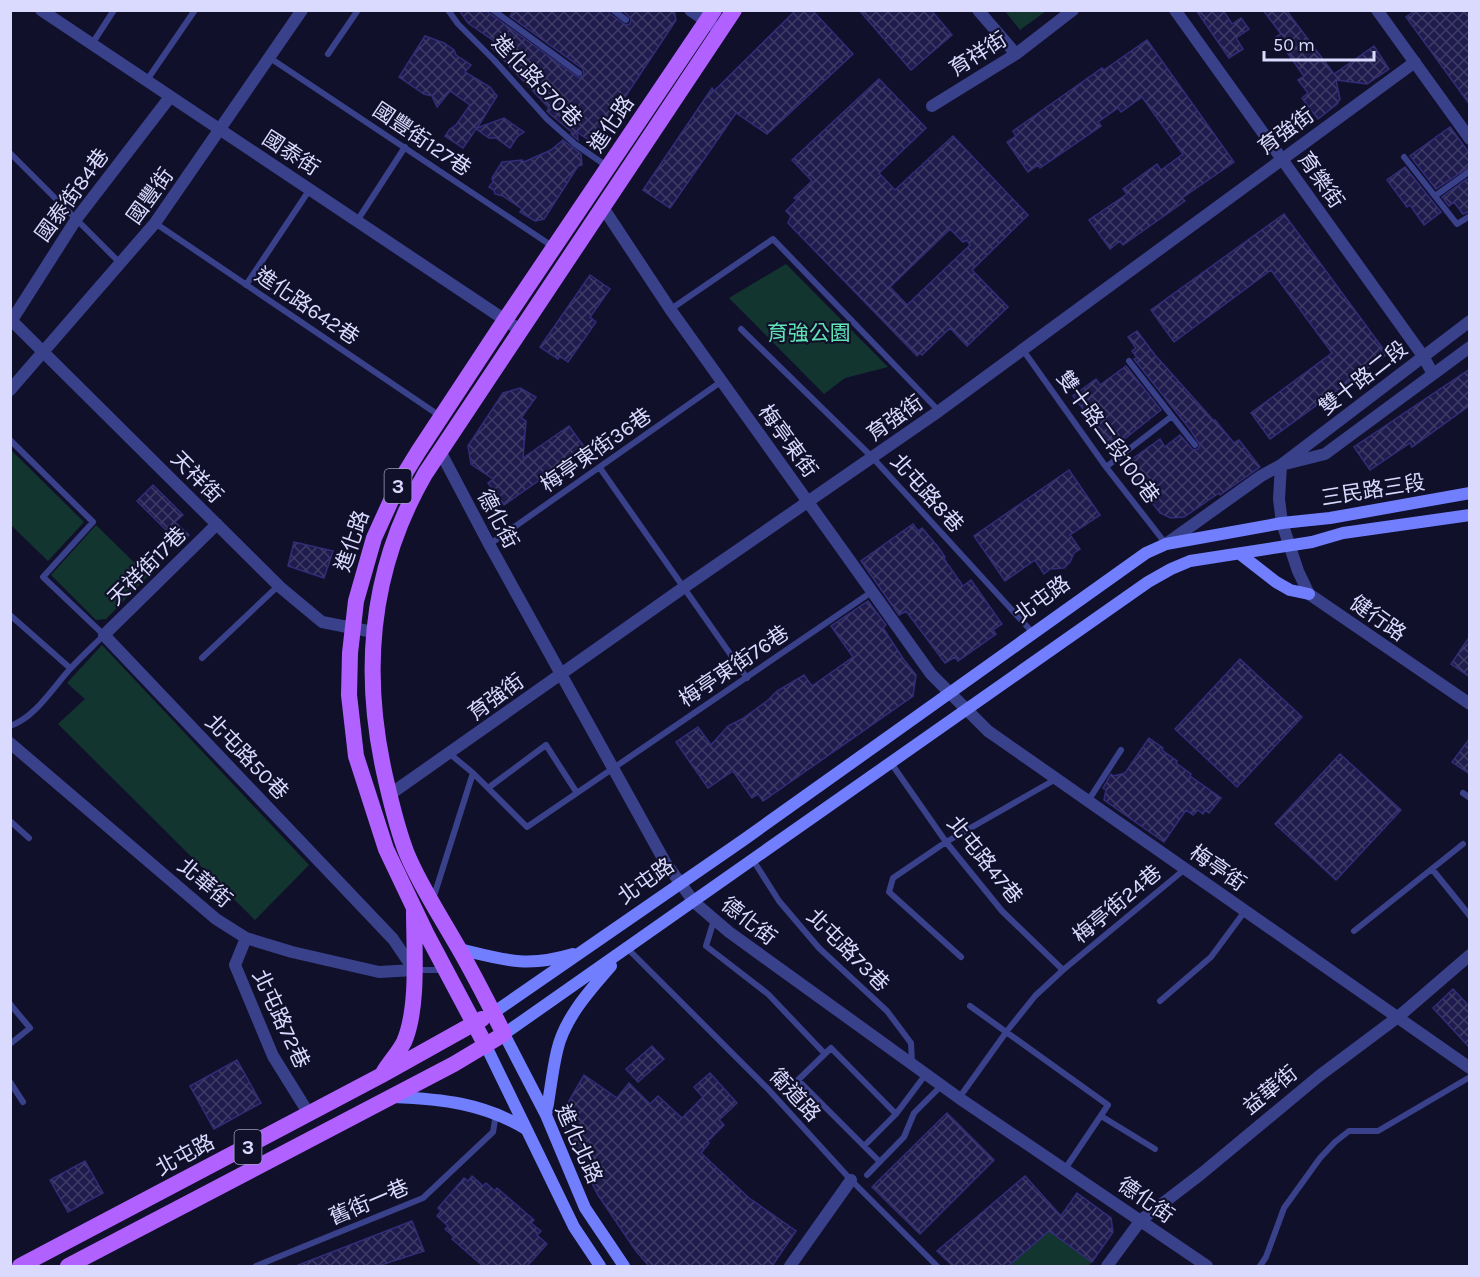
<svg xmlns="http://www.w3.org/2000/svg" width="1480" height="1277" font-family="Karla,'Noto Sans TC',sans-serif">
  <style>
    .green { fill: #133530 }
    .building { fill: url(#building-cross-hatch); stroke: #332d79; stroke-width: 1.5; fill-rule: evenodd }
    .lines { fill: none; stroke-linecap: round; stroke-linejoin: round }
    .service { stroke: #3a418b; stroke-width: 6 }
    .minor { stroke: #3a418b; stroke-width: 12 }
    .tertiary { stroke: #3a418b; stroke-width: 12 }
    .secondary { stroke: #717fff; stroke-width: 12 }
    .primary { stroke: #b161ff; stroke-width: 16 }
    .labels { text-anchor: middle; stroke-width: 4.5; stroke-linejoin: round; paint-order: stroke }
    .shield { fill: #11102b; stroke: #9e9dbf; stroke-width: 1.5 }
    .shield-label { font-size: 20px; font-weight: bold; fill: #dadaff }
    .street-label { font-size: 21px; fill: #dadaff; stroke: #11102b }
    .park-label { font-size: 21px; fill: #61e4b3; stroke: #11102b }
  </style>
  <defs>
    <pattern id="building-cross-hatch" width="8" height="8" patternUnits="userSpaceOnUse" patternTransform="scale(1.5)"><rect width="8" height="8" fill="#1f1b4c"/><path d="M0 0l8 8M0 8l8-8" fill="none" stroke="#3f3c67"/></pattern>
  </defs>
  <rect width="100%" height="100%" fill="#11102b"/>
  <path class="green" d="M1005,11H1046L1020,30Z
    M786,264L888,367L845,378L824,394L729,298Z
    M11,450L84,522L48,561L11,525Z
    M96,525L148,576L106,619L96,620L51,575Z
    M102,645L309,865L255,920L58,724L85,699L67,683Z
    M1049,1231L1092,1262L1088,1266H1008Z"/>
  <path class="building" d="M459,10H485L579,78L584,74L583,69L510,16L514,10H608L610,14L626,25L630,24L631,19L622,10H674L676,20L594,144L577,132L578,140L571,134L573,133L549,113L547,111L549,108L490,46L494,41L468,23Z
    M796,10H812L853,54L767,134L736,113L670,208L643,190L712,88L714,91Z
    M859,10H931L952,35L911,70Z
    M1196,10H1223L1232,24L1241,18L1249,29L1236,38L1243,49L1229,58Z
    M1263,10H1286L1334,74L1374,46L1389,69L1367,84L1336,80L1340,99L1337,104L1318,119L1302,98L1308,93L1298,80L1304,76L1276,37L1281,34Z
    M1416,10H1470V105L1406,17Z
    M425,36L444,43L454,50L456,55L471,65L465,72L490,87L497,96L477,128L504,118L524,132L517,137L510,148L496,138H489L476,129L463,148L445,136L450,129L456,125L470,105L450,91L437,107L432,96L424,94L399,77Z
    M1147,40L1234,162L1182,198L1185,201L1123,245L1120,241L1110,249L1089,220L1127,194L1123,189L1135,180L1157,164L1161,170L1183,154L1142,97L1121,112L1118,108L1098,122L1101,126L1040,168L1038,165L1028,172L1007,142L1016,136L1013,131L1102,68L1104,70Z
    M879,79L926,128L879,173L895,190L953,136L1028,215L972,270L1008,307L967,346L950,328L922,355L920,353L917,356L788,223L791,216L786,211L797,200L794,198L812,181L792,160ZM950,229L963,242L967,240L970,245L907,305L890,287Z
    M1450,127L1470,154V166L1436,189L1410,156Z
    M563,140L581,154L582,165L578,166L544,219L535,221L520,212L522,209L503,196L495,194L494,190L489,187L493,182L492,178L502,162L522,160L524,162L551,150Z
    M1405,167L1441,212L1424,225L1410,205L1407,207L1387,180Z
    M1467,179L1470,182V211L1463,214L1454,202L1449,206L1442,197Z
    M1284,214L1387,354L1270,439L1251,413L1332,353L1271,270L1174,342L1151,310Z
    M590,275L610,289L590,317L596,322L568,362L559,356L558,359L540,347Z
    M1137,331L1155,355L1214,421L1215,420L1234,443L1239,440L1260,467L1220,495L1219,493L1184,517L1171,518L1160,513L1124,465L1160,439L1165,447L1180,435L1193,450L1198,449L1200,445L1189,428L1134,359L1137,358L1132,351L1136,348L1128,337Z
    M1126,366L1161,410L1113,448L1073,396L1096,379L1100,385Z
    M1470,369V405L1412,447L1410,443L1370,470L1354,447Z
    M520,388L536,397L521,418L526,421L523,458L569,426L585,448L504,505L488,483L493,479L471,464L468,446L503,393Z
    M1069,470L1100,515L1070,535L1080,549L1074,553L1070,562L1064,568L1050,569L1044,574L1035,560L1005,581L974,536Z
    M153,485L183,515L175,522L189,535L180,544L137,501Z
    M913,524L918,531L922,528L939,548L945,557L944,559L963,586L971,580L1002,624L993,630L996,634L958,661L955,657L945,663L906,611L899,615L861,561Z
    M294,542L333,551L324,578L288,566Z
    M868,601L886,625L883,628L904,660L916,675L913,696L763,801L758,794L752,798L733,771L708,788L676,742L698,727L711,745L728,726L742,719L767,701L777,691L804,675L812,686L853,657L831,626Z
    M1470,636V677L1451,664Z
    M1240,659L1302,717L1237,787L1175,729Z
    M1149,738L1163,748L1162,750L1177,761L1176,763L1191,774L1190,776L1221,798L1209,813L1205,810L1203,814L1198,810L1193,815L1186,810L1164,842L1104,800L1106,790L1103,788L1111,774L1114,776L1125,773Z
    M1470,738V774L1452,762Z
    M1340,754L1401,810L1336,880L1275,824Z
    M1453,989L1470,1007V1048L1433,1008Z
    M652,1046L664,1059L638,1082L626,1069Z
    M237,1060L261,1103L214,1129L190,1086Z
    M710,1073L737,1103L719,1120L724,1125L707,1142L709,1143L701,1153L749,1198L796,1231L772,1266H649L636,1251L598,1195L566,1132L565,1117L566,1106L584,1075L617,1098L629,1083L650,1104L658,1096L682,1118L703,1097L694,1087Z
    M947,1113L994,1160L920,1234L872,1187Z
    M85,1161L103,1193L68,1212L50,1180Z
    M472,1176L483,1186L486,1183L495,1191L497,1188L534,1220L531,1223L541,1231L537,1235L547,1244L527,1266H483L452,1239L454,1237L445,1229L448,1226L437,1216L441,1211L438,1208L464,1178L468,1181Z
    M1025,1176L1061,1216L1077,1193L1111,1218L1113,1232L1092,1262L1049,1231L1008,1266H953L937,1251Z
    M412,1221L424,1251L378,1266H296Z"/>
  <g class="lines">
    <path class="service" d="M448,10L458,24L494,60L547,119L575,144L608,167
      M493,10L579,73
      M613,10L626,20
      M92,44L114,10
      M328,54L358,10
      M270,58L552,246
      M147,80L195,10
      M10,153L121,264
      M1404,157L1457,224L1470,216
      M1435,196L1470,171
      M357,221L405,147
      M155,223L440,416
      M246,285L310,189
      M671,309L773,239L939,411
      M741,329L872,457L1033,633
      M1023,350L1106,467L1166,544
      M1172,416L1195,445
      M10,440L93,522L43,577L104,635C93,646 81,657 71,668C53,687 36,717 10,726
      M1106,467L1172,416L1129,361
      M600,468L747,678
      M490,544L722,381
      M10,615L70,668
      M202,658L278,586
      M450,754L473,773L527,827L873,591
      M891,763L946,842L1002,911L1063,970
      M488,788L546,745L577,793
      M1463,793L1470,798
      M1088,801L1121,750
      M10,821L29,838
      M753,860L779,901L819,948L887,1011L911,1043L912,1063
      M1432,869L1470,916
      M433,899L473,773
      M714,920L706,946L768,994L825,1054
      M1354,931L1463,844
      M627,948L768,1089L851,1180L937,1266
      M961,957L889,892L893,878L946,842L1056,779
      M415,970H443
      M1160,1001L1211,957L1245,911
      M10,1004L30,1028L10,1044
      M970,1006L1108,1105L1065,1169
      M10,1082L23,1102
      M959,1098L1007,1031L1035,996L1063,970L1185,869
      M1101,1116L1155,1149
      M864,1146L896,1114L926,1074
      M880,1162L798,1080L831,1048L896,1114
      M867,1175L904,1137L914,1113L942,1085
      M256,1266L423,1198L493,1132L496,1114
      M1260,1266L1266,1257L1284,1208L1320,1158L1335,1142L1349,1131H1378L1470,1077"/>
    <path class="minor" d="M41,10L520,330
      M690,10L712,25
      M978,10L1016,54
      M1175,10L1423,356L1433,374
      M1377,10L1470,139
      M932,106L1016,54L1073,10
      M602,206L670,309L931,674L988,731L1470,1068
      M10,319L280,587L322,622L373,632
      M12,320L77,218L170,97
      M10,390L155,223L302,10
      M440,451L489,544L665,862L694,902L729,932L959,1098L1207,1266
      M217,524L104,635L393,939L414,970
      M10,743L216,919L246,938L292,952L379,972L414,970
      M389,795L683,588L939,411L1415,62
      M246,938L235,965L273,1056L309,1114
      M790,1266L851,1180
      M1107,1266L1141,1220L1201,1174L1319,1076L1398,1017L1470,955"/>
    <path class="tertiary" d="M1470,347L1325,454L1281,465L1279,499L1282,523L1298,571L1309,594L1470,704
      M1166,544L1261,476L1281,465L1470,321"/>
    <path class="secondary" d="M1240,554L1276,582L1290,590L1309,594
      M459,949C504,960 527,968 573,954
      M493,1013L742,841L1146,553L1166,544L1282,523L1330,518L1470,493
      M486,1046L574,1227L600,1266
      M393,1097C442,1099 483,1103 526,1129
      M546,1115C550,1094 552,1072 557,1051C564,1019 589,991 611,966
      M624,1266L585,1208L546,1115L504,1034L1148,582L1171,569L1190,561L1312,542L1343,533L1470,515"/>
    <path class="primary" d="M486,1046L426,933L386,849L356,756L349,695L350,653L356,601L374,538L399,483L418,452L505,320L714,10
      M383,1073C389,1063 399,1052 404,1042C419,1008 414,948 414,911
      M20,1266L380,1076L482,1019
      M68,1266L454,1064L504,1034C488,1003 473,972 455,942C439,914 420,885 407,854C397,829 391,802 385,776C361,670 370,569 425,474L734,10"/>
  </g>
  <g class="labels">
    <g class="shield">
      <rect x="384.5" y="469" width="27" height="34" rx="4.5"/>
      <rect x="234.5" y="1130" width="27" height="34" rx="4.5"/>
    </g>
    <g class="shield-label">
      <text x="398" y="493">3</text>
      <text x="248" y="1154">3</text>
    </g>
    <g class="street-label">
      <text transform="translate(978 54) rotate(-32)" y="7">育祥街</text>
      <text transform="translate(537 81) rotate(46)" y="7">進化路570巷</text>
      <text transform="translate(611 124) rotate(-56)" y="7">進化路</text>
      <text transform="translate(1286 131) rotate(-36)" y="7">育強街</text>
      <text transform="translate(422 139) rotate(34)" y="7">國豐街127巷</text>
      <text transform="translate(291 153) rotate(33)" y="7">國泰街</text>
      <text transform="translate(1321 180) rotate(55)" y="7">育樂街</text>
      <text transform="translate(72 195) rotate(-54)" y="7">國泰街84巷</text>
      <text transform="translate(150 196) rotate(-54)" y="7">國豐街</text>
      <text transform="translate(307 306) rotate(34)" y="7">進化路642巷</text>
      <text transform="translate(1363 378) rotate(-38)" y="7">雙十路二段</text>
      <text transform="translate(895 418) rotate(-35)" y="7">育強街</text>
      <text transform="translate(1108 437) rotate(54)" y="7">雙十路二段100巷</text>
      <text transform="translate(788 441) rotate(54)" y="7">梅亭東街</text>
      <text transform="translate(596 450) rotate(-35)" y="7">梅亭東街36巷</text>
      <text transform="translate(197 477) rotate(45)" y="7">天祥街</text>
      <text transform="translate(1373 490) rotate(-9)" y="7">三民路三段</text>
      <text transform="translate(927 493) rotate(48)" y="7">北屯路8巷</text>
      <text transform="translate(498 519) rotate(62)" y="7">德化街</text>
      <text transform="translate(352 541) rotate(-71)" y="7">進化路</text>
      <text transform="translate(147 566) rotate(-45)" y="7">天祥街17巷</text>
      <text transform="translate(1042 599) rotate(-36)" y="7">北屯路</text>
      <text transform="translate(1378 618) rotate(35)" y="7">健行路</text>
      <text transform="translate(734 666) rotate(-34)" y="7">梅亭東街76巷</text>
      <text transform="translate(496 697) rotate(-36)" y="7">育強街</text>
      <text transform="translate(247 757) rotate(46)" y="7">北屯路50巷</text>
      <text transform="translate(985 860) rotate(51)" y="7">北屯路47巷</text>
      <text transform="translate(1218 868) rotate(35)" y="7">梅亭街</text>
      <text transform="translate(646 881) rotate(-35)" y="7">北屯路</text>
      <text transform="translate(205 883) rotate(40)" y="7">北華街</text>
      <text transform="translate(1117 904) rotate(-40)" y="7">梅亭街24巷</text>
      <text transform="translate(749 921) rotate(38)" y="7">德化街</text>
      <text transform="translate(848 950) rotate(45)" y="7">北屯路73巷</text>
      <text transform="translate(281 1019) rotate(65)" y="7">北屯路72巷</text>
      <text transform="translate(1270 1090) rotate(-39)" y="7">益華街</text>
      <text transform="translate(795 1095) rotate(47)" y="7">衛道路</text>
      <text transform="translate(579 1144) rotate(66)" y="7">進化北路</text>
      <text transform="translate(185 1155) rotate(-28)" y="7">北屯路</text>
      <text transform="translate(1146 1200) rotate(35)" y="7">德化街</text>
      <text transform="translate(369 1202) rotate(-23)" y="7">舊街一巷</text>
    </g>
    <g class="park-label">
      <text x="809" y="340">育強公園</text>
    </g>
  </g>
  <rect width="1480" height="1277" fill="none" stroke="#dadaff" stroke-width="24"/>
  <path d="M1264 51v9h110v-9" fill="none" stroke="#dadaff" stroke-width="3"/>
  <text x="1273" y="51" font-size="18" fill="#dadaff" stroke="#11102b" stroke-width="4.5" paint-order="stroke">50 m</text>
</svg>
